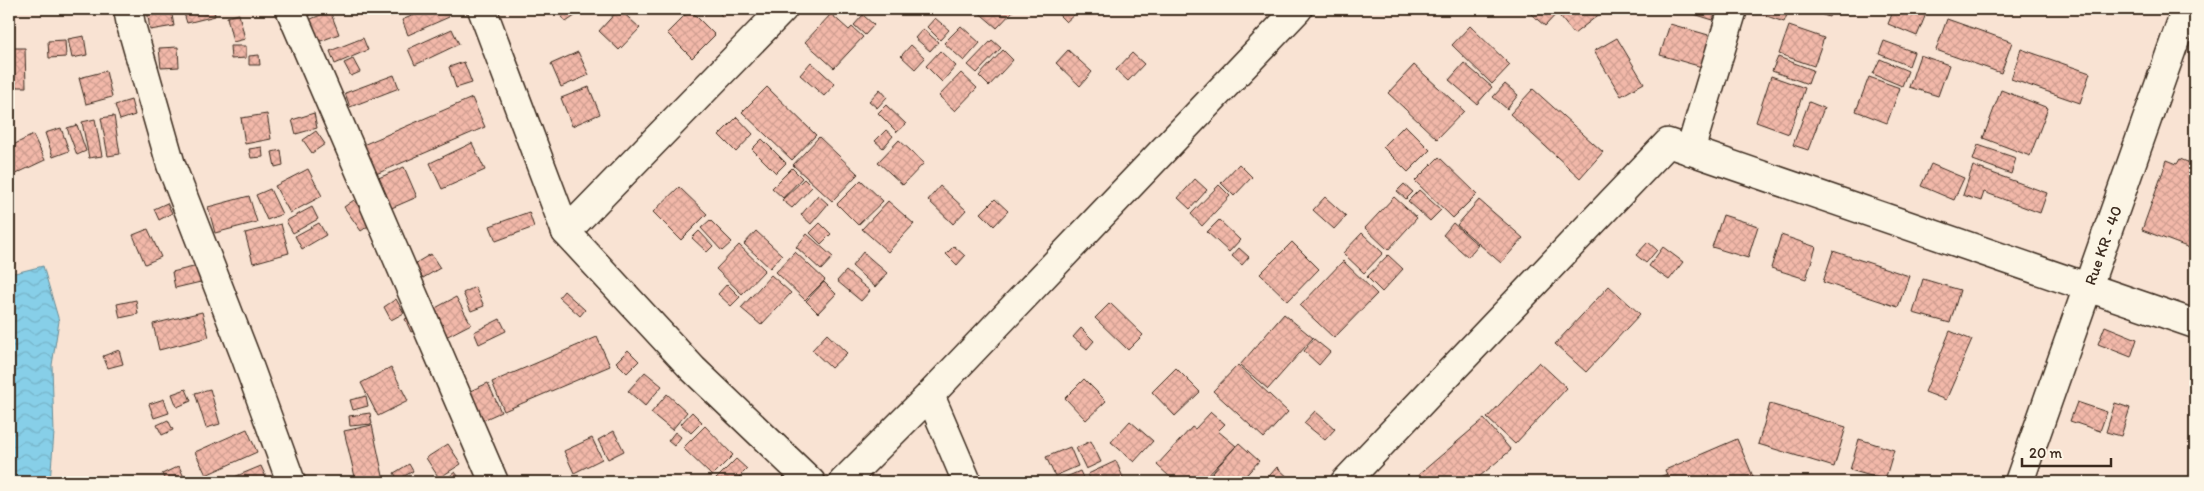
<svg xmlns="http://www.w3.org/2000/svg" width="2204" height="491" font-family="Itim,sans-serif">
  <style>
    .water { fill: url(#water-waves); stroke: #698d97 }
    .building { fill: url(#building-cross-hatch); stroke: #3b2a1e }
    .lines { fill: none; stroke-linecap: round; stroke-linejoin: round }
    .street-casing { stroke: #3b2a1e; stroke-width: 31 }
    .street { stroke: #fcf5e5; stroke-width: 28 }
    .labels { text-anchor: middle; stroke-width: 4; stroke-linejoin: round; paint-order: stroke }
    .street-label { font-size: 16px; fill: #3b2a1e; stroke: #fcf5e5 }
  </style>
  <defs>
    <pattern id="water-waves" width="16" height="10" patternUnits="userSpaceOnUse" patternTransform="scale(1.25)"><rect width="16" height="10" fill="#87cfe8"/><path d="M0 5q4-4 8 0t8 0" fill="none" stroke="#75b2c7"/></pattern>
    <pattern id="building-cross-hatch" width="8" height="8" patternUnits="userSpaceOnUse" patternTransform="scale(1.25)"><rect width="8" height="8" fill="#f2b8a9"/><path d="M0 0l8 8M0 8l8-8" fill="none" stroke="#d09e91"/></pattern>
  </defs>
  <rect width="100%" height="100%" fill="#f9e3d3"/>
  <filter id="ink" filterUnits="userSpaceOnUse"><feTurbulence type="fractalNoise" baseFrequency=".02" numOctaves="2"/><feDisplacementMap in="SourceGraphic" scale="10" xChannelSelector="R" yChannelSelector="G"/><feConvolveMatrix kernelMatrix="1 2 1 2 8 2 1 2 1" color-interpolation-filters="sRGB"/></filter>
  <g filter="url(#ink)">
    <path class="water" d="M43,266L59,321L52,365L54,433L50,482H9V270L15,273Z"/>
    <path class="building" d="M147,9H171L174,26L150,30Z
      M189,9H214L215,16L187,23L183,10Z
      M388,9H408L391,16Z
      M428,9H446L449,17L408,35L402,20Z
      M556,9H585L566,22Z
      M619,9L640,28L619,50L599,31Z
      M715,9H731L723,17Z
      M975,9H1015L997,28Z
      M1053,9H1072L1076,13L1066,22Z
      M1525,9H1561L1545,26Z
      M1562,9H1597L1601,13L1574,34L1557,13Z
      M1678,9H1717L1713,20Z
      M1760,9H1785L1789,10L1784,22L1758,13Z
      M1805,9H1832L1829,17Z
      M1894,9H1928L1917,36L1888,24Z
      M690,10L715,35L692,58L667,33Z
      M330,11L339,34L313,44L304,22Z
      M239,14L245,39L233,42L227,17Z
      M831,14L849,30L852,27L863,37L834,68L805,42Z
      M863,15L874,25L865,35L854,25Z
      M935,18L949,30L940,40L927,27Z
      M1947,19L2012,42L2001,73L1936,50Z
      M1670,24L1712,36L1702,67L1660,55Z
      M961,26L980,43L964,61L944,43Z
      M1470,26L1510,65L1492,84L1452,45Z
      M1789,26L1824,38L1814,66L1779,54Z
      M452,29L459,44L415,65L408,49Z
      M923,29L938,42L930,51L915,38Z
      M84,36L87,55L72,58L68,39Z
      M363,38L368,50L335,64L330,51Z
      M1617,38L1644,83L1621,96L1594,51Z
      M65,40L66,57L49,58L48,41Z
      M992,40L1001,48L977,73L968,65Z
      M1884,41L1914,52L1909,66L1879,54Z
      M911,45L925,58L915,69L901,56Z
      M230,46H246V58L231,59Z
      M178,47L179,67L161,68L159,48Z
      M9,48H25L26,87H9Z
      M2021,49L2090,73L2080,103L2011,79Z
      M1003,50L1013,60L989,86L979,76Z
      M1068,50L1092,72L1080,86L1056,63Z
      M940,51L956,66L942,82L926,66Z
      M578,52L589,75L561,87L551,64Z
      M1132,53L1144,64L1128,81L1116,70Z
      M259,55L260,65H249V56Z
      M1920,55L1949,65L1938,96L1909,87Z
      M1778,57L1813,70L1808,84L1772,71Z
      M353,59L360,72L351,76L344,63Z
      M1880,59L1908,71L1902,86L1873,74Z
      M464,62L472,83L456,88L449,67Z
      M811,62L835,84L824,96L800,75Z
      M1464,63L1492,87L1477,104L1449,80Z
      M1414,65L1464,111L1437,139L1388,93Z
      M106,71L112,97L86,104L79,78Z
      M961,73L977,88L955,111L939,96Z
      M394,75L399,88L350,107L345,93Z
      M1771,76L1805,88L1789,134L1756,122Z
      M1869,77L1900,88L1887,123L1856,111Z
      M1505,84L1518,95L1507,109L1493,97Z
      M589,87L600,114L572,126L561,98Z
      M767,87L816,135L792,160L742,112Z
      M880,89L887,97L877,108L869,101Z
      M1533,89L1603,152L1580,178L1510,114Z
      M2001,90L2048,108L2030,156L1983,138Z
      M472,98L485,127L376,174L363,145Z
      M131,100L135,115L120,120L115,105Z
      M1809,102L1824,108L1808,150L1793,145Z
      M886,105L906,124L897,132L878,113Z
      M314,113L317,128L296,134L292,120Z
      M267,114L271,139L245,144L241,118Z
      M114,116L120,154L108,156L101,118Z
      M737,117L753,134L736,152L719,135Z
      M95,119L102,156L89,158L82,122Z
      M77,125L86,151L77,155L67,128Z
      M1405,125L1430,150L1408,172L1383,147Z
      M61,128L69,151L53,157L45,133Z
      M886,130L893,136L883,148L875,141Z
      M316,131L325,144L312,153L303,140Z
      M33,135L45,160L9,177V147Z
      M819,137L858,174L832,201L793,165Z
      M762,139L786,163L776,173L752,149Z
      M899,140L924,163L903,185L878,162Z
      M472,143L485,170L442,189L430,163Z
      M1978,145L2016,158L2011,174L1973,160Z
      M262,147L263,157L251,158L249,149Z
      M281,150L283,165L275,167L272,152Z
      M1439,157L1477,194L1453,218L1415,181Z
      M2180,159L2195,165V250L2142,230L2167,160L2177,164Z
      M1239,164L1252,177L1234,196L1221,183Z
      M1931,164L1964,178L1954,200L1921,186Z
      M1973,166L2047,193L2040,213L1984,192L1981,201L1963,195Z
      M404,167L417,197L387,210L374,180Z
      M792,168L802,178L783,198L772,188Z
      M308,169L322,196L290,213L275,186Z
      M804,179L812,187L792,208L782,200Z
      M1195,179L1207,190L1190,209L1178,198Z
      M861,180L883,201L858,225L837,204Z
      M1404,184L1413,192L1406,199L1397,191Z
      M1219,185L1230,196L1202,226L1191,214Z
      M940,186L966,210L953,224L928,200Z
      M679,187L707,214L681,240L653,212Z
      M270,189L282,214L267,220L256,195Z
      M1419,190L1441,210L1430,221L1408,201Z
      M818,195L828,204L811,224L801,215Z
      M249,196L257,222L215,233L208,207Z
      M1325,197L1346,216L1334,229L1313,210Z
      M1394,197L1417,218L1388,250L1365,228Z
      M995,199L1008,211L994,226L981,213Z
      M354,200L371,224L361,231L344,207Z
      M1479,200L1523,238L1501,263L1457,225Z
      M888,201L914,224L888,252L862,229Z
      M167,203L172,213L159,220L154,209Z
      M312,207L318,219L293,233L286,221Z
      M529,212L534,227L496,241L490,226Z
      M1723,215L1758,226L1748,258L1712,247Z
      M710,220L732,242L722,251L701,228Z
      M1219,220L1240,240L1229,252L1207,232Z
      M319,223L326,235L302,249L295,236Z
      M820,223L831,234L821,244L810,233Z
      M1453,223L1478,245L1468,257L1443,235Z
      M281,224L289,253L253,263L245,233Z
      M148,229L161,257L145,264L133,235Z
      M699,231L713,246L707,252L692,238Z
      M756,231L782,255L770,268L744,244Z
      M1362,233L1383,253L1364,273L1343,253Z
      M807,234L833,257L821,270L796,247Z
      M1781,235L1816,247L1806,279L1771,268Z
      M1292,242L1319,269L1288,301L1260,274Z
      M1648,242L1657,250L1646,263L1636,255Z
      M739,245L765,270L742,294L716,269Z
      M954,246L965,256L957,265L946,254Z
      M1663,247L1683,262L1669,280L1649,266Z
      M1239,248L1249,257L1242,265L1232,256Z
      M1833,251L1909,276L1898,307L1823,282Z
      M795,252L825,280L805,300L776,272Z
      M863,252L887,273L875,287L852,266Z
      M431,254L440,268L423,278L414,264Z
      M1388,255L1403,269L1382,292L1367,277Z
      M1343,261L1377,294L1334,338L1300,306Z
      M202,265L205,281L175,288L172,272Z
      M846,271L870,291L861,301L837,281Z
      M771,275L791,293L761,325L741,308Z
      M1923,279L1960,290L1950,323L1913,313Z
      M824,282L836,294L818,313L806,301Z
      M727,284L740,297L731,306L718,294Z
      M1609,286L1640,314L1586,372L1555,344Z
      M475,287L484,306L471,311L463,293Z
      M564,291L585,310L580,316L559,297Z
      M456,297L471,324L442,339L428,312Z
      M396,299L404,313L391,320L384,307Z
      M136,300L138,314L120,318L117,304Z
      M1110,303L1143,335L1128,350L1095,318Z
      M202,312L209,337L159,350L153,324Z
      M1284,314L1313,338L1268,389L1240,365Z
      M410,317L416,330L411,332L405,319Z
      M500,319L506,331L479,344L474,332Z
      M2105,326L2137,339L2131,357L2098,344Z
      M1081,328L1094,341L1087,349L1073,337Z
      M1950,331L1972,340L1946,400L1925,392Z
      M827,334L847,353L831,368L812,350Z
      M597,337L610,366L504,411L492,382Z
      M1314,339L1330,352L1319,365L1304,351Z
      M119,350L123,364L108,368L103,356Z
      M628,350L639,361L627,373L616,362Z
      M1539,362L1567,388L1515,444L1487,418Z
      M1238,365L1288,412L1264,438L1213,391Z
      M391,367L408,401L378,416L361,383Z
      M1176,368L1200,392L1175,416L1152,392Z
      M645,372L662,386L645,406L628,391Z
      M1084,379L1106,401L1086,420L1065,398Z
      M488,383L501,412L472,425L459,396Z
      M186,389L191,401L177,407L172,394Z
      M210,389L220,424L206,428L195,393Z
      M667,394L687,412L672,430L651,413Z
      M366,396L368,406L353,410L350,400Z
      M164,399L169,413L154,418L149,404Z
      M2077,402L2107,412L2100,431L2070,421Z
      M2115,403L2130,408L2121,436L2106,432Z
      M1770,404L1846,427L1834,467L1758,444Z
      M1315,411L1335,429L1325,440L1304,423Z
      M692,412L702,422L691,433L681,424Z
      M1211,412L1225,424L1218,431L1236,446L1202,482H1168L1171,478L1157,465L1192,427L1195,429Z
      M370,413L372,424L350,426L349,416Z
      M1484,419L1511,450L1473,482H1410Z
      M168,420L173,430L162,435L157,425Z
      M1130,421L1153,441L1134,462L1111,442Z
      M372,425L383,476L356,481L344,431Z
      M705,426L733,455L712,476L683,448Z
      M247,429L257,452L206,475L195,452Z
      M614,431L624,451L608,459L598,440Z
      M675,432L681,437L674,446L668,441Z
      M592,438L602,459L574,473L564,451Z
      M1737,439L1754,479L1746,482H1670L1665,470Z
      M1859,439L1894,450L1885,480L1850,470Z
      M1091,441L1101,462L1086,469L1076,448Z
      M1239,443L1259,461L1240,482H1204Z
      M448,444L461,464L439,478L426,458Z
      M1070,447L1078,466L1055,476L1046,457Z
      M736,459L747,469L734,482L714,481Z
      M1116,461L1125,482H1092L1088,474Z
      M409,464L413,471L398,480L394,473Z
      M179,466L186,482H166L162,474Z
      M261,466L266,477L254,482H228L227,480Z
      M1277,467L1292,481L1291,482H1264Z
      M1080,471L1085,482H1055Z
      M455,472L461,480L457,482H442Z
      M1667,474L1670,482H1647Z"/>
    <g class="lines">
      <defs>
        <g id="street">
          <path d="M128,9L131,25L171,165L246,358L291,482"/>
          <path d="M290,9L494,482"/>
          <path d="M482,9L566,232L693,369L811,482"/>
          <path d="M1690,151L1733,9"/>
          <path d="M566,232L783,9"/>
          <path d="M930,395L967,482"/>
          <path d="M843,482L930,395L1298,9"/>
          <path d="M1345,482L1668,143L2195,324"/>
          <path id="s1" d="M2019,482L2186,9"/>
        </g>
      </defs>
      <use href="#street" class="street-casing"/>
      <use href="#street" class="street"/>
    </g>
  </g>
  <g class="labels">
    <g class="street-label">
      <text dy="6" stroke="none"><textPath href="#s1" startOffset="251">Rue KR - 40</textPath></text>
    </g>
  </g>
  <rect width="2204" height="491" fill="none" stroke="#fcf5e5" stroke-width="30"/>
  <rect x="15" y="15" width="2174" height="461" fill="none" stroke="#3b2a1e" stroke-width="2" filter="url(#ink)"/>
  <path d="M2022 458v8h89v-8" fill="none" stroke="#3b2a1e" stroke-width="2.5"/>
  <text x="2029" y="458" font-size="15" fill="#3b2a1e" stroke="#fcf5e5" stroke-width="4" paint-order="stroke">20 m</text>
</svg>
